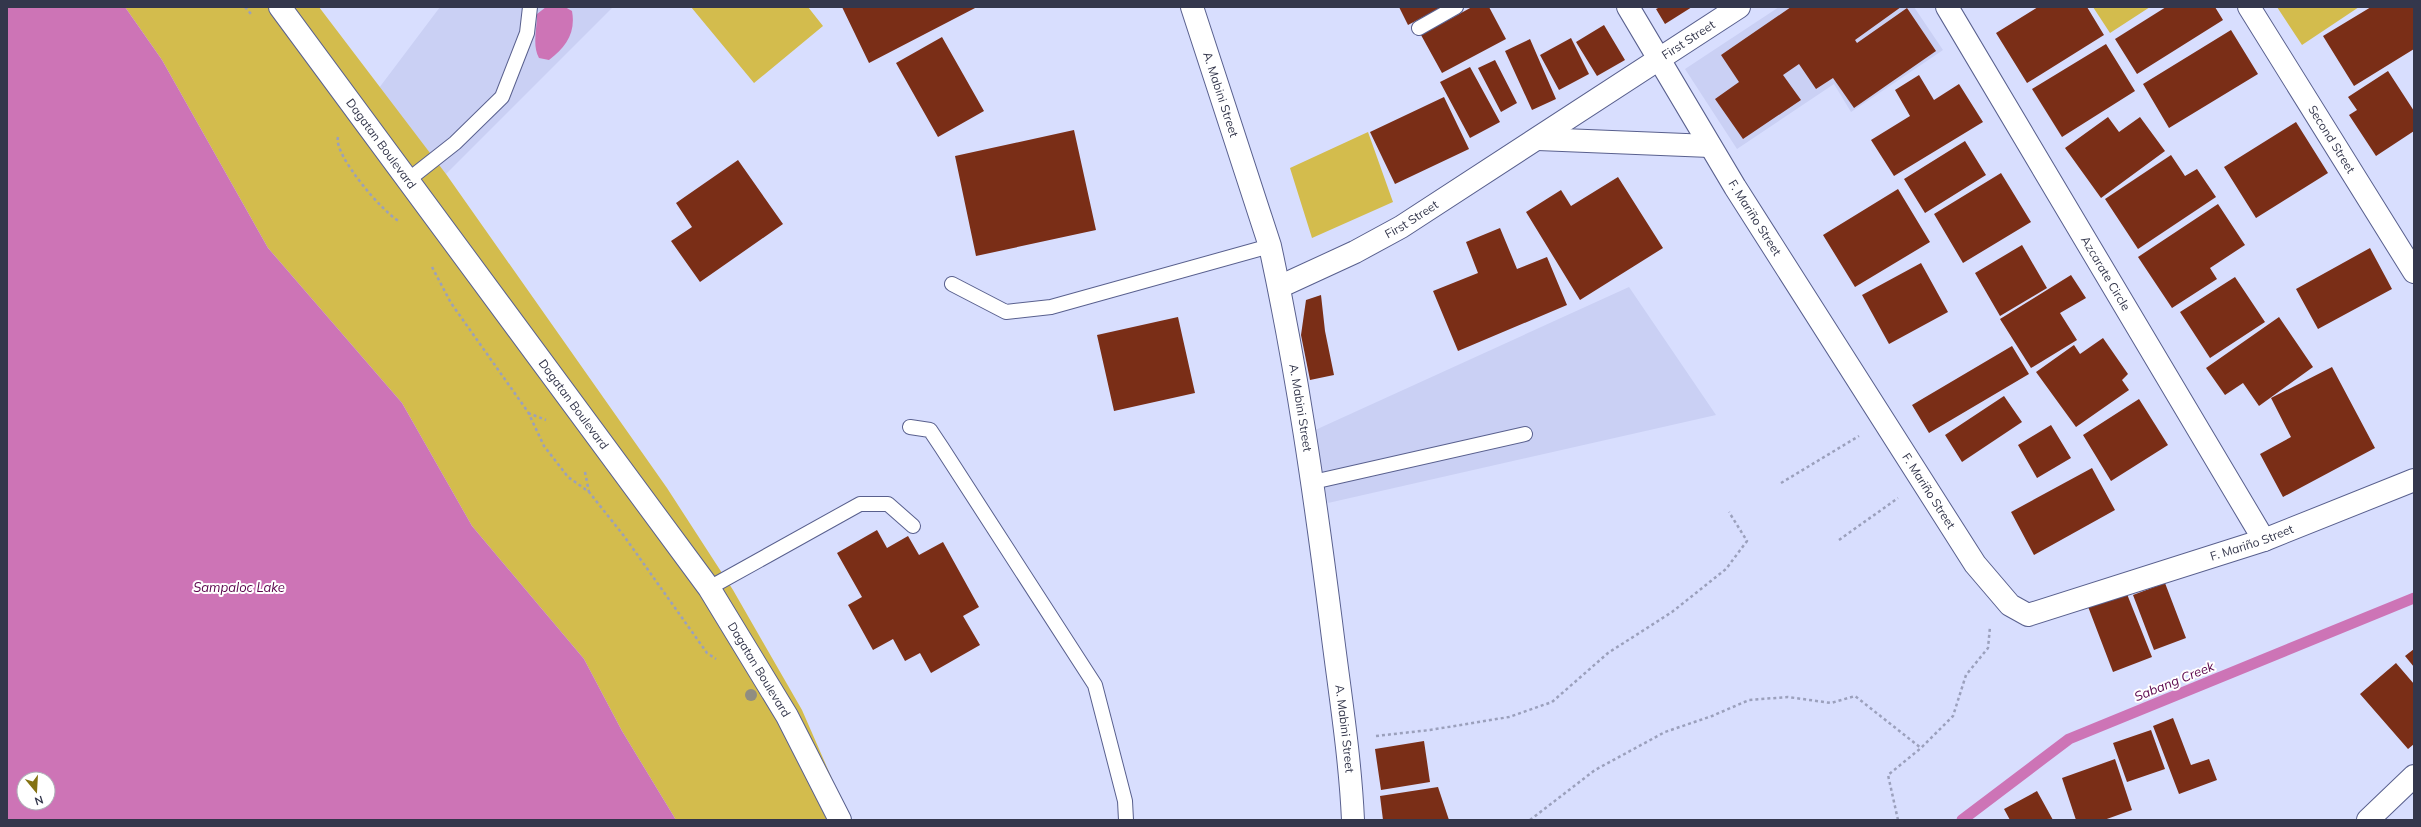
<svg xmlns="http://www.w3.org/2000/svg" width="2421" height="827" font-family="Mulish,sans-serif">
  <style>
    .built { fill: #cad0f4 }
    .green { fill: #d3bc4d }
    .water { fill: #cd74b6; fill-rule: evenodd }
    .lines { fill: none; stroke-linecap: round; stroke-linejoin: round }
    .stream { stroke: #cd74b6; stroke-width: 11 }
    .building { fill: #7a2e17 }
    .service-casing { stroke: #59608e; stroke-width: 16 }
    .minor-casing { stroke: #59608e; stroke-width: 24 }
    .tertiary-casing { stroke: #59608e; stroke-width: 24 }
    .path { stroke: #9ba0bc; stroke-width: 2.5; stroke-dasharray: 3 3; stroke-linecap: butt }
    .service { stroke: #fff; stroke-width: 14 }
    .minor { stroke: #fff; stroke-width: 22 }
    .tertiary { stroke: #fff; stroke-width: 22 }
    .tree { fill: #908d81 }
    .labels { text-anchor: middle; stroke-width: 4; stroke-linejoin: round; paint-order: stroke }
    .street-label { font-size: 12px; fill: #34374c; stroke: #fff }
    .water-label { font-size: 13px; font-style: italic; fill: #5b064c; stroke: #fff }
  </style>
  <rect width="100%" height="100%" fill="#d8defe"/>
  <path class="built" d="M440,7H613L446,174L379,88Z
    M1779,7H1914L1943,50L1851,112L1834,84L1737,149L1685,69Z
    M1629,287L1716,415L1328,503L1313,431Z"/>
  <path class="green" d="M125,7H319L446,174L667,488L733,590L802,710L850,820H676L622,731L584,659L472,526L402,403L268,248L162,60Z
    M691,7H808L823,26L754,83Z
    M2093,7H2150L2110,33Z
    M2277,7H2359L2302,45Z
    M1368,132L1393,202L1312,238L1290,168Z"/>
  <path class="water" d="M7,7H125L162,60L268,248L402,403L472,526L584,659L622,731L676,820H7ZM24,779H48V803H24Z
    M565,7L572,11C576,33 566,47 549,60L539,58C532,45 537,30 537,14L546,7Z"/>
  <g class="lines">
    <path class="stream" d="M1962,820L2069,739L2414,598"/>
  </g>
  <path class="building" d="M842,7H977L869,63Z
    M1399,7H1442L1408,25Z
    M1472,7H1489L1506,39L1442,73L1421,35Z
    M1660,7H1692L1665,24L1656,9Z
    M1791,7H1901L1855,40L1857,43L1907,8L1936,51L1854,108L1833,78L1816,89L1799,64L1783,75L1801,100L1743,139L1715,99L1739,82L1721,55Z
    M2038,7H2087L2104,35L2027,83L1996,33Z
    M2166,7H2215L2223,20L2137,74L2115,39Z
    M2371,7H2413L2414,49L2354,86L2323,36Z
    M1604,25L1625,60L1597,76L1576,42Z
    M2231,30L2258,74L2169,128L2143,84Z
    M942,37L984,111L938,137L896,63Z
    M1571,38L1589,74L1559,90L1540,55Z
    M1530,39L1556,99L1532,110L1505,51Z
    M2106,44L2135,91L2062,137L2032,89Z
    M1495,60L1517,103L1501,112L1478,68Z
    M1470,67L1500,122L1470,138L1440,82Z
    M2388,71L2414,111V131L2376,156L2349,115L2357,110L2348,97Z
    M1919,75L1934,100L1959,84L1983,122L1894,176L1871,140L1910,116L1895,90Z
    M1444,97L1469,149L1395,184L1370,132Z
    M2108,117L2119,132L2140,117L2165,151L2101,198L2065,148Z
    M2296,122L2328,173L2256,218L2224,167Z
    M1074,130L1096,230L976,256L955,156Z
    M1965,141L1986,175L1925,213L1904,179Z
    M2171,155L2185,176L2197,169L2216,197L2138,249L2105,199Z
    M738,160L783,224L700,282L671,241L692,227L676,203Z
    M2001,173L2031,222L1963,263L1934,214Z
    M1618,177L1663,248L1580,300L1526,212L1561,190L1571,206Z
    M1898,189L1930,242L1855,287L1823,235Z
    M2218,204L2245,245L2210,268L2217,279L2172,308L2138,257Z
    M1500,228L1517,269L1547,257L1567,305L1458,351L1433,291L1478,273L1466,242Z
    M2022,245L2047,288L2000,316L1975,273Z
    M2370,248L2392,289L2318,329L2296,289Z
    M1921,263L1948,312L1889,344L1862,295Z
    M2071,275L2086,298L2060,313L2077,340L2031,368L2000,319Z
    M2235,277L2265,322L2210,358L2180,312Z
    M1321,295L1325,331L1334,375L1310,380L1301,335L1306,300Z
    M1178,317L1195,393L1114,411L1097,335Z
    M2279,317L2313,367L2259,406L2243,383L2225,395L2206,368Z
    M2103,338L2128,374L2122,380L2129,390L2076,427L2036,372L2074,345L2080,354Z
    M2012,346L2029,374L1929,433L1912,405Z
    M2332,367L2375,448L2283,497L2260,454L2291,437L2271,398Z
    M2004,396L2022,422L1962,462L1945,435Z
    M2139,399L2168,445L2111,481L2083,435Z
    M2051,425L2071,458L2037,478L2018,445Z
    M2092,468L2115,510L2034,555L2011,512Z
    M877,530L887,548L908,536L919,555L943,542L979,607L963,616L980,645L931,673L920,653L905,661L893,639L873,650L848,605L862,597L837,553Z
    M2165,583L2186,638L2154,650L2133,595Z
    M2125,589L2152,657L2113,672L2087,604Z
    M2414,649V667L2405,656Z
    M2396,663L2414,684V744L2408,749L2360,694Z
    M2173,718L2191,765L2209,759L2217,780L2179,794L2153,726Z
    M2151,730L2165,769L2127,782L2113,743Z
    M1424,741L1430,782L1381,790L1375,749Z
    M2115,759L2132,810L2104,820H2076L2062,778Z
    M1438,787L1449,820H1383L1380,796Z
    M2037,791L2053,820H2010L2004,809Z"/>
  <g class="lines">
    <defs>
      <path id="service" d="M1419,28L1456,7
        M408,180L455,143L502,97L527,33L530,7
        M952,284L1006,312L1051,307L1270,246
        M910,427L930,430L942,448L1095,685L1125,801L1126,820
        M1313,482L1525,434
        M709,588L860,504H888L913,526"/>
      <g id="minor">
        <path id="s1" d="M280,7L709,588L787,716L840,820"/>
        <path id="s2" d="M1628,7L1735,187L1975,564L2010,605L2028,615L2264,540L2414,480"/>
        <path id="s3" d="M1947,7L2264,540"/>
        <path id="s4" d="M2249,7L2414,272"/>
        <path d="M2368,820L2414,776"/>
      </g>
      <g id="tertiary">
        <path id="s5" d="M1192,7L1270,246C1297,370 1315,496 1331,622C1339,688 1350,754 1353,820"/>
        <path d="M1538,139L1710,146"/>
        <path id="s6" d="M1279,287L1355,252L1401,227L1739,7"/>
      </g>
    </defs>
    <use href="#service" class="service-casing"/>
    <use href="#minor" class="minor-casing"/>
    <use href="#tertiary" class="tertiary-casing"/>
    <path class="path" d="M245,7L251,14
      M338,137C333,154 383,213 399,221
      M432,267L451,303L528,412L544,446L568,477L589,492L624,536L707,653L716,659
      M528,413L546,420
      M585,472L589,492
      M1781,483L1859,436
      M1839,540L1898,498
      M1376,736L1430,730L1509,717L1552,702L1608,653L1672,612L1726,569L1747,541L1729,512
      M1530,820L1595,770L1665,732L1712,716L1749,700L1788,697L1831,703L1855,696L1921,748
      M1898,820L1888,775L1921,748L1953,716L1966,675L1988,648L1990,627"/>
    <use href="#service" class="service"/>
    <use href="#minor" class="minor"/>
    <use href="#tertiary" class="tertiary"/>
  </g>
  <circle class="tree" cx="751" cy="695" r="6"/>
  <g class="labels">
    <g class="street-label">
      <text dy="4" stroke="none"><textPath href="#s6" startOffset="479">First Street</textPath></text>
      <text dy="4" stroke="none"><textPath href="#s5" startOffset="92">A. Mabini Street</textPath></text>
      <text dy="4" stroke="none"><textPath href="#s4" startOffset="156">Second Street</textPath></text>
      <text dy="4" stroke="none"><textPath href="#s1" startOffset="170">Dagatan Boulevard</textPath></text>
      <text dy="4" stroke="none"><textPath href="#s2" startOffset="246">F. Mariño Street</textPath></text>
      <text dy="4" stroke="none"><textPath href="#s6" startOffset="149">First Street</textPath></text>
      <text dy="4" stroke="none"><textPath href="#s3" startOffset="310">Azcarate Circle</textPath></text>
      <text dy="4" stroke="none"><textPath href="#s1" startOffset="494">Dagatan Boulevard</textPath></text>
      <text dy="4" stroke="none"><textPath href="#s5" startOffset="416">A. Mabini Street</textPath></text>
      <text dy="4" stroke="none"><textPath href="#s2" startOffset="570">F. Mariño Street</textPath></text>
      <text dy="4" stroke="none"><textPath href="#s2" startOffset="966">F. Mariño Street</textPath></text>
      <text dy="4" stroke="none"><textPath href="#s1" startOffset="818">Dagatan Boulevard</textPath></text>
      <text dy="4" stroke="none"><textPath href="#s5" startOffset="740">A. Mabini Street</textPath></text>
    </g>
    <g class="water-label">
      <text x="239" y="592">Sampaloc Lake</text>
      <text transform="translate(2174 681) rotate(-22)" y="5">Sabang Creek</text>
    </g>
  </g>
  <rect width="2421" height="827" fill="none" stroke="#34374c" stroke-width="16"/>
  <g transform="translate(36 791) rotate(162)"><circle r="19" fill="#ffffff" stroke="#aeafb7"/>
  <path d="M0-3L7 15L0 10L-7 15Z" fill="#847212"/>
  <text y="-6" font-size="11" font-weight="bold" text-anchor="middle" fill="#34374c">N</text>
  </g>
</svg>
